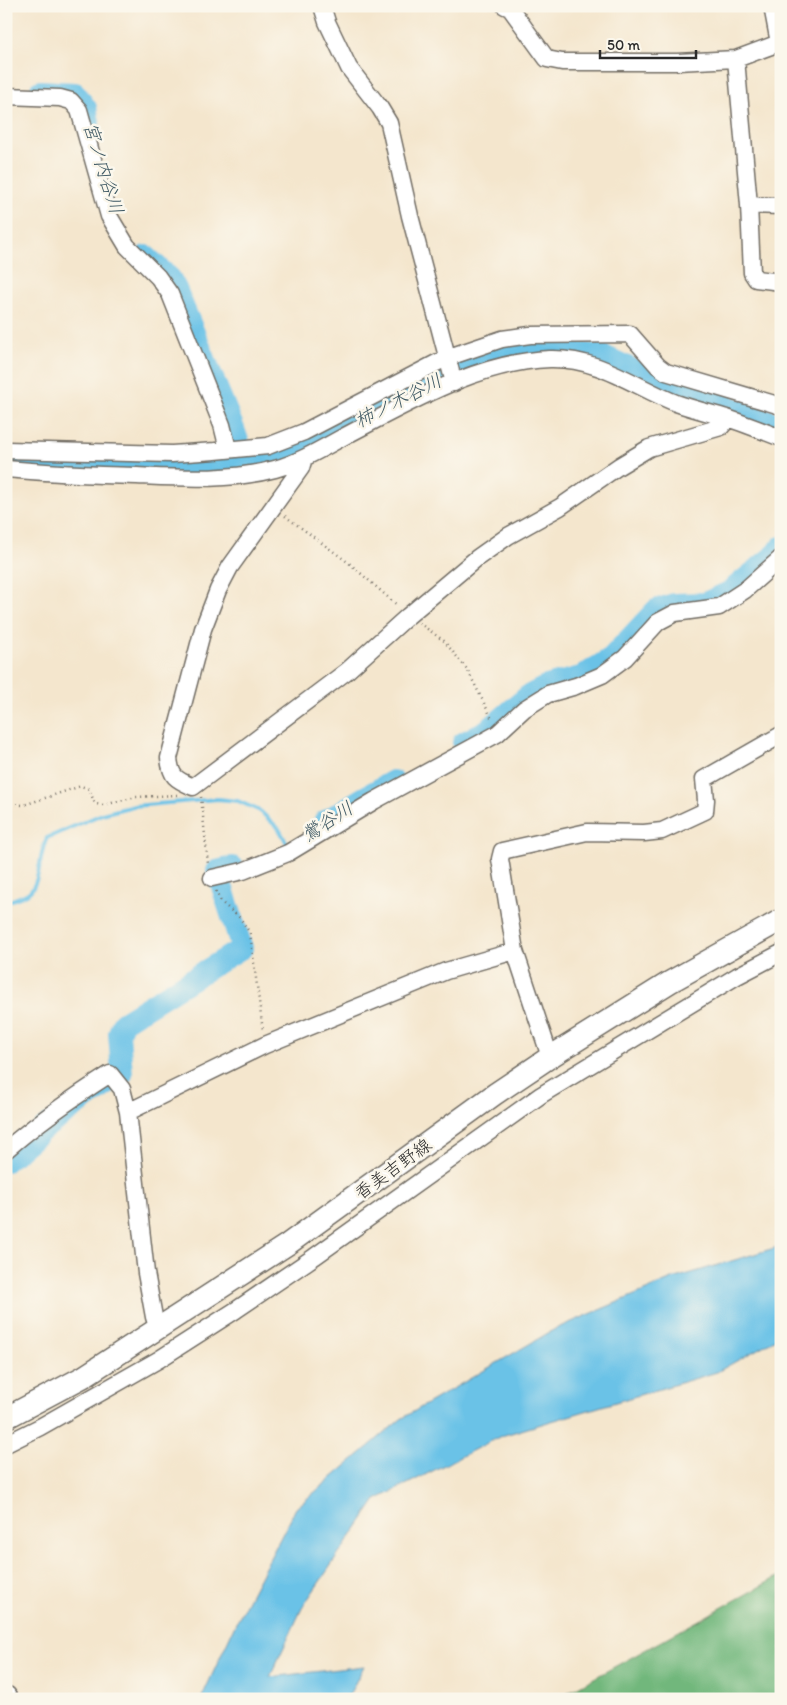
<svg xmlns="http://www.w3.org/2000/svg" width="787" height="1705" font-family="Itim,'Klee One',sans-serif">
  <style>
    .forest { fill: #71b77c; stroke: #4e7154 }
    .water { fill: #6ac2e7; stroke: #4a7689 }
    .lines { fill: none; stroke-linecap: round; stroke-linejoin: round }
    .stream { stroke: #6ac2e7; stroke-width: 4 }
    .river { stroke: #6ac2e7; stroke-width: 22 }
    .minor-casing { stroke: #716c64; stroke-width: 19 }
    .major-casing { stroke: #716c64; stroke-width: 24 }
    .path { stroke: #716c64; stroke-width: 2.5; stroke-dasharray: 1 4; stroke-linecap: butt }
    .minor { stroke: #fff; stroke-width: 16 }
    .major { stroke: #fff; stroke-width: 21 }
    .labels { text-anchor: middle; stroke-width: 5; stroke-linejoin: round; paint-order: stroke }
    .street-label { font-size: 18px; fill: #2b2b2b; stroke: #fbf7ec }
    .water-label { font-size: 19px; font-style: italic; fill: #3e5863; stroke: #fbf7ec }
  </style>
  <rect width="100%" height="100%" fill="#fbf7ec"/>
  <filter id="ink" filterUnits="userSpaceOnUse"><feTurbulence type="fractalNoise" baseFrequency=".02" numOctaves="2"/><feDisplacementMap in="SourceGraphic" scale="10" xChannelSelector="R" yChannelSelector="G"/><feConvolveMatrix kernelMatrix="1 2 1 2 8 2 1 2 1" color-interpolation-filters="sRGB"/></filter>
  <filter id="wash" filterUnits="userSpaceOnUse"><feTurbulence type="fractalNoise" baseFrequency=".0096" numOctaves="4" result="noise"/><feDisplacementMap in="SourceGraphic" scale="20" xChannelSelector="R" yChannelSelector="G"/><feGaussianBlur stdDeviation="1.12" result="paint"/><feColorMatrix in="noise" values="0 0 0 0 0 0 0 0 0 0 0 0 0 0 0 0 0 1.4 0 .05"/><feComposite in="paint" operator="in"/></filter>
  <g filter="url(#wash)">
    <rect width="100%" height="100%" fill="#f4e6cd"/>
    <path class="forest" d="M781,1575V1699H556Z"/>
    <path class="water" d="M781,1246V1336L717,1372L501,1436L376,1500L303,1606L270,1677L364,1666L347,1699H201L236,1623L296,1508L401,1419L555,1329L672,1279Z"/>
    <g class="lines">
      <path class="stream" d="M6,902C13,899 22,897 28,893C41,884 39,852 47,838L102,814L133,806L218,799L238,801L260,811L279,829L288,845"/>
      <path class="river" d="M40,91L75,93L86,108L89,122
        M146,256L170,278L176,289L234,429L245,461
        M6,459L85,465L199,466L245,461L285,455L347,426L429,382L500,355L554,350L604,356L651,378L781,425
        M463,743L489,729L528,696L547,686L581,677L611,658L656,610L674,604L705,603L729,592L777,553L781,547
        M324,822L361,799L393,781
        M6,1161L45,1128L122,1074L119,1033L123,1022L242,948L217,871L233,867"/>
    </g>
  </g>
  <g filter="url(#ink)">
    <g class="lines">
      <defs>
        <path id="minor" d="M322,6L327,22L349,68L380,108L389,123L410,216L454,383
          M505,6L510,8L547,59L562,62H677L736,59L779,43L772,6
          M736,59L749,205L752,273L756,279L781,282
          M6,96L60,98L71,101L79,110L109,216L127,246L158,277L170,294L222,425L228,449
          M749,205L781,206
          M6,450L172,454L215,451L268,446L304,432L446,358L502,339L530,335L630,334L658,366L666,372L781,406
          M304,458L301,468L230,567L218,590L203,629L169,758C171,777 175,779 193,787L347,671L408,616L477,558L508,536L560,507L619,466L649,448L721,427L728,419
          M6,469C50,473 93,475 137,476C183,478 230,481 275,469C300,462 323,448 345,436C409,403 476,362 550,359C600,358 633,386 676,403C693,409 710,413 727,418C745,424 763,431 781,438
          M212,878L243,871L288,853L374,801L497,734L524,709L548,694L576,686L602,675L625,658L658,622L675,613L719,607L745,590L781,558
          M550,1057L515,951L500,859L502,851L587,832L644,833L662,831L705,811L706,800L704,779L781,735
          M128,1112L265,1045L446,971L515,951
          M6,1150C39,1121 74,1097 110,1074L122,1089L128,1112L146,1273L154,1317L158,1330
          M6,1444L40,1427L158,1360L236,1310L314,1257L541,1095L737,976L781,953"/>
        <path id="major" d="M6,1418L83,1377L288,1244L495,1094L550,1057L670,982L781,920
          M6,1697L7,1699"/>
      </defs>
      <use href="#minor" class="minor-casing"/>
      <use href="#major" class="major-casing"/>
      <path class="path" d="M285,516L349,563L398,606
        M419,623L444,641L467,669L492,719
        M201,797L208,864
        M6,804L24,805L81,786L89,789L95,804L104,805L136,797L177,795
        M216,891L221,902L240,918L250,933L263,1031"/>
      <use href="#minor" class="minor"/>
      <use href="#major" class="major"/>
    </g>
  </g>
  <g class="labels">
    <g class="street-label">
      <text transform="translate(393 1169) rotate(-36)" y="6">香美吉野線</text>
    </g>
    <g class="water-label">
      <text transform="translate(104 168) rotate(73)" y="7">宮ノ内谷川</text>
      <text transform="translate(398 400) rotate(-27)" y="7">柿ノ木谷川</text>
      <text transform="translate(327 821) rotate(-33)" y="7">鶯谷川</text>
    </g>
  </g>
  <rect width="787" height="1705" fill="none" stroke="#fbf7ec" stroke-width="25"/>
  <path d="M600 50v8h96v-8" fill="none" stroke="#2b2b2b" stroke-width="2.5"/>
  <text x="607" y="50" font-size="15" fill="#2b2b2b" stroke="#fbf7ec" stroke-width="4" paint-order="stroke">50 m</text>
</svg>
